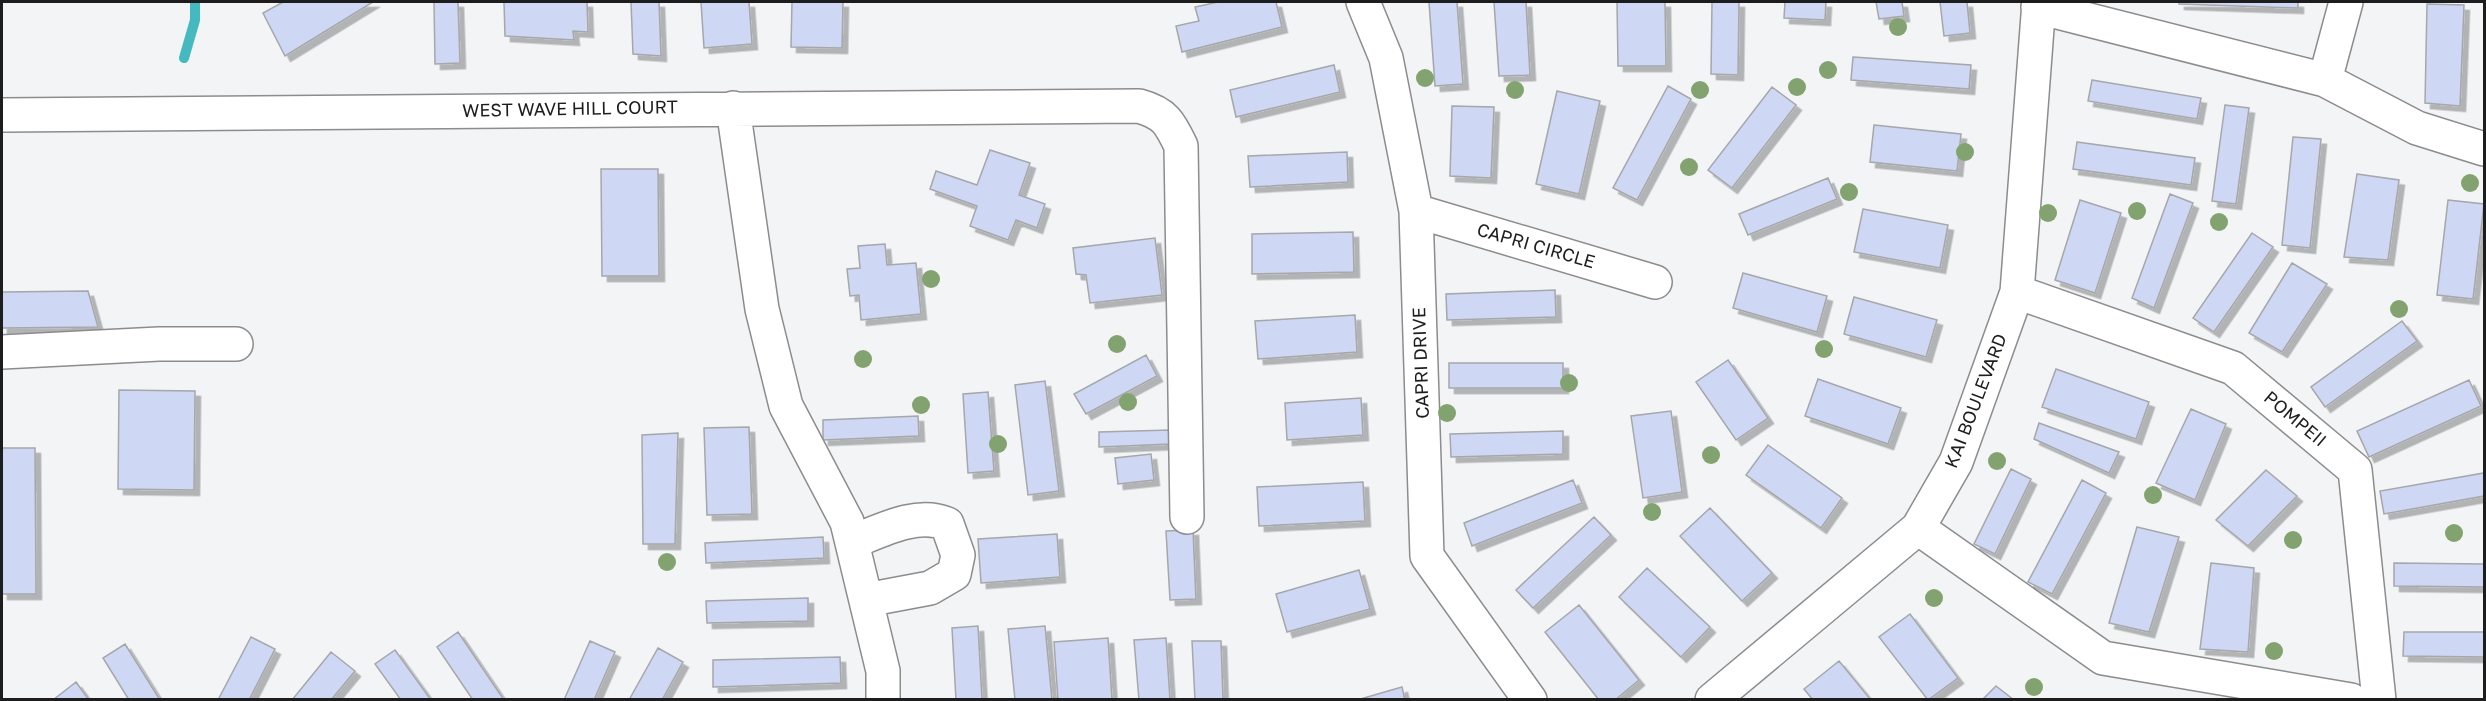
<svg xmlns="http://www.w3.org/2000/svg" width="2486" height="701" font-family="'Golos Text',sans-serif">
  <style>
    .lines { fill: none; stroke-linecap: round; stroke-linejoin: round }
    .stream { stroke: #45b9c0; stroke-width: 10 }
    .building { fill: #ced8f4; stroke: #a6a7aa; stroke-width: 1.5; filter: url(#shadow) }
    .minor-casing { stroke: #8c8c8f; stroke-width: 36 }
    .minor { stroke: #fff; stroke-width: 33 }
    .tree { fill: #82a36f }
    .labels { text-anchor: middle; stroke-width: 4.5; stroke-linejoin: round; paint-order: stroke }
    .street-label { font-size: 18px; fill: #1d1d1e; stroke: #fff }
  </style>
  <defs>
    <filter id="shadow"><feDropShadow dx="5.5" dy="5.5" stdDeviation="0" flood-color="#0004"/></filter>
  </defs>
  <rect width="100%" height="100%" fill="#f3f4f6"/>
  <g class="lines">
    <path class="stream" d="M184,58L195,20V2"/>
  </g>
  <path class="building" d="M283,2H373L285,56L263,13Z
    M434,2H458L460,63L435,64Z
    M504,2H587L588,32L573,31L574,40L505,36Z
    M631,2H659L661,56L633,54Z
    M701,2H749L752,44L704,48Z
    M792,2H843L842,48L791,47Z
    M1218,2H1276L1282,27L1182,52L1176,26L1199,21L1195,7Z
    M1429,2H1457L1463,84L1435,86Z
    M1494,2H1526L1530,75L1499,76Z
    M1617,2H1665L1666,66H1618Z
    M1712,2H1739L1738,75L1711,74Z
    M1785,2H1826L1825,20L1784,18Z
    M1876,2H1902L1904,16L1879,19Z
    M1940,2H1967L1970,33L1944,36Z
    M2179,2H2298V8L2179,4Z
    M2427,4L2464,5L2460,106L2425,103Z
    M1853,57L1971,65L1969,89L1851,80Z
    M1334,65L1340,92L1236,117L1230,90Z
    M2092,80L2201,98L2197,119L2088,101Z
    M1668,86L1691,99L1637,200L1613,188Z
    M1772,87L1796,105L1732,188L1708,170Z
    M1557,91L1600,101L1579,194L1536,184Z
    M2225,105L2249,108L2236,204L2212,201Z
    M1452,106L1494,107L1491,178L1450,176Z
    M1874,125L1961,134L1957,171L1870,162Z
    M2293,137L2321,139L2310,248L2282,245Z
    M2077,142L2195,158L2191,185L2073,169Z
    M990,150L1030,163L1019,195L1045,204L1037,228L1016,220L1008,240L970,226L977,206L930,189L936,171L977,185Z
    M1347,152L1348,182L1250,187L1248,156Z
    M601,169H658L659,276H602Z
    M2357,174L2399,180L2388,260L2344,257Z
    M1828,178L1837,199L1748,235L1739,214Z
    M2170,194L2193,203L2154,308L2132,298Z
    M2080,200L2121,213L2095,293L2055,280Z
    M2448,200L2484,204L2473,299L2437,295Z
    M1863,209L1948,225L1940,268L1854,252Z
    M1353,232L1354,272L1252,274V234Z
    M2252,233L2273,247L2214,332L2193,318Z
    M1155,238L1162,295L1090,303L1086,275L1076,274L1073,248Z
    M885,244L887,265L916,263L921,314L861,320L859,295L850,296L847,269L860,268L858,246Z
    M2292,263L2327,284L2282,352L2249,333Z
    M1743,273L1827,296L1817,332L1733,308Z
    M1555,290L1556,317L1447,320L1446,294Z
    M88,291L98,327L2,328V292Z
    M1854,297L1937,320L1926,357L1844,334Z
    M1355,315L1357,352L1258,359L1255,321Z
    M2402,321L2417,341L2325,407L2311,387Z
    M1146,355L1157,376L1086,414L1074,394Z
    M1728,360L1768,418L1736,440L1696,382Z
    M1449,363H1563V388H1449Z
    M2056,369L2149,402L2136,439L2042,407Z
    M1818,379L1901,408L1888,444L1805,416Z
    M2469,380L2481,406L2369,457L2357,431Z
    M1045,381L1059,491L1028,495L1015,385Z
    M119,390L195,391L194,490L118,489Z
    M988,392L994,471L968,473L963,394Z
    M1361,398L1363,435L1287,440L1285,403Z
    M2191,409L2226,424L2195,500L2156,483Z
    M1671,411L1682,492L1643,498L1631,416Z
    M918,416L919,436L823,440V420Z
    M2039,423L2119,452L2109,473L2034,439Z
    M749,427L752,514L707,515L704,428Z
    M1170,430L1171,444L1099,447V432Z
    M1563,431V454L1451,457L1450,434Z
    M678,433L675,544H643L642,435Z
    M1768,445L1842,498L1821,528L1746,475Z
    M2,448H35L36,594H2Z
    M1151,454L1154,480L1118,484L1115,458Z
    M2011,469L2031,479L1995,554L1974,544Z
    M2266,470L2297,496L2248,546L2216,520Z
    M2484,473V496L2384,514L2380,491Z
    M1573,480L1582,503L1472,546L1464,523Z
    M2082,480L2106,493L2052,594L2028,582Z
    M1363,482L1365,521L1259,526L1257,487Z
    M1710,508L1772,573L1742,601L1680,536Z
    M1594,517L1611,535L1533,608L1516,590Z
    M2137,527L2179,537L2149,632L2109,623Z
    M1193,530L1196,599L1170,600L1166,531Z
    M1057,534L1060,577L981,583L978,539Z
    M823,537L824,558L706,563L705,543Z
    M2211,563L2254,568L2248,652L2200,649Z
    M2394,563L2484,564V587L2394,586Z
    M1647,568L1710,627L1681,657L1619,597Z
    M1359,570L1370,609L1287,632L1276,594Z
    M808,598V621L707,623L706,601Z
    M1579,605L1639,680L1615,700H1599L1545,632Z
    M1910,614L1958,678L1928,700L1879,637Z
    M978,626L982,700H956L952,628Z
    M1045,626L1052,700H1015L1008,629Z
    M458,632L504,700H473L437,647Z
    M2404,632H2484V657L2403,656Z
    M251,637L275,649L249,700H218Z
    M1108,638L1112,700H1058L1054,642Z
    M1166,638L1170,700H1139L1134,640Z
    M590,641L615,652L594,700H564Z
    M1192,641H1221L1223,700H1195Z
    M125,644L160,700H129L103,658Z
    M658,648L683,662L662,700H629Z
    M395,650L431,700H401L375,664Z
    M331,652L355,671L331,700H292Z
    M840,657L841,683L713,687V660Z
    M1839,661L1871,700H1813L1804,689Z
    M76,682L89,700H53Z
    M1996,686L2014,700H1982Z
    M1402,687L1405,700H1357Z"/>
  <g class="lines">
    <defs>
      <path id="minor" d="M1363,2L1386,58L1416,211L1427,556L1530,700
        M2038,7L2325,80L2417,128L2484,149
        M2325,80L2346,2
        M733,108L762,309L786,406L847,522L883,671V700
        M2,115L1139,106C1165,113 1170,123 1181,146L1187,517
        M1416,211L1655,282
        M2017,292L2233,368L2355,470L2379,700
        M2,352L159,344H236
        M1918,528L2103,658L2351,700
        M852,542C880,531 917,511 947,524L958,555L954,574L930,588L866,600
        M1712,700L1918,528L1956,462L2017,292L2039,2"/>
    </defs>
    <use href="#minor" class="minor-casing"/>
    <use href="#minor" class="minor"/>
  </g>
  <g class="tree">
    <circle cx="1898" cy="27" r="9"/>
    <circle cx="1828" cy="70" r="9"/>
    <circle cx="1425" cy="78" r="9"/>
    <circle cx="1797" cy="87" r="9"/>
    <circle cx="1515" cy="90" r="9"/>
    <circle cx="1700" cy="90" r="9"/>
    <circle cx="1965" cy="152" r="9"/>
    <circle cx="1689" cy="167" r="9"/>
    <circle cx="2470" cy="183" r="9"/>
    <circle cx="1849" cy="192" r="9"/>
    <circle cx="2137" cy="211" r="9"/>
    <circle cx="2048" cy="213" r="9"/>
    <circle cx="2219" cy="222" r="9"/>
    <circle cx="931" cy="279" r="9"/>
    <circle cx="2399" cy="309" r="9"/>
    <circle cx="1117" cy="344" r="9"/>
    <circle cx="1824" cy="349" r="9"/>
    <circle cx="863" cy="359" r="9"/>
    <circle cx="1569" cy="383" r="9"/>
    <circle cx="1128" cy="402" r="9"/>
    <circle cx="921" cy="405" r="9"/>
    <circle cx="1447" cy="413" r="9"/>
    <circle cx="998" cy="444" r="9"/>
    <circle cx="1711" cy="455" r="9"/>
    <circle cx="1997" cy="461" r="9"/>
    <circle cx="2153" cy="495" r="9"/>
    <circle cx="1652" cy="512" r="9"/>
    <circle cx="2454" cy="533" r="9"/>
    <circle cx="2293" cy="540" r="9"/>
    <circle cx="667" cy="562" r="9"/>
    <circle cx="1934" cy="598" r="9"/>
    <circle cx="2274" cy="651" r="9"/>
    <circle cx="2034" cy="687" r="9"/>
  </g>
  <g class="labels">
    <g class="street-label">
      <text transform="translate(570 109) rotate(-1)" y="6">WEST WAVE HILL COURT</text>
      <text transform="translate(1536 246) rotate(16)" y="6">CAPRI CIRCLE</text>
      <text transform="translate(1421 363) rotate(-92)" y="6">CAPRI DRIVE</text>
      <text transform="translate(1976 401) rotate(-69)" y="6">KAI BOULEVARD</text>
      <text transform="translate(2295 419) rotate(40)" y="6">POMPEII</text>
    </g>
  </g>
  <rect width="2486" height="701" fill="none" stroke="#1d1d1e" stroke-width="6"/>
</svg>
